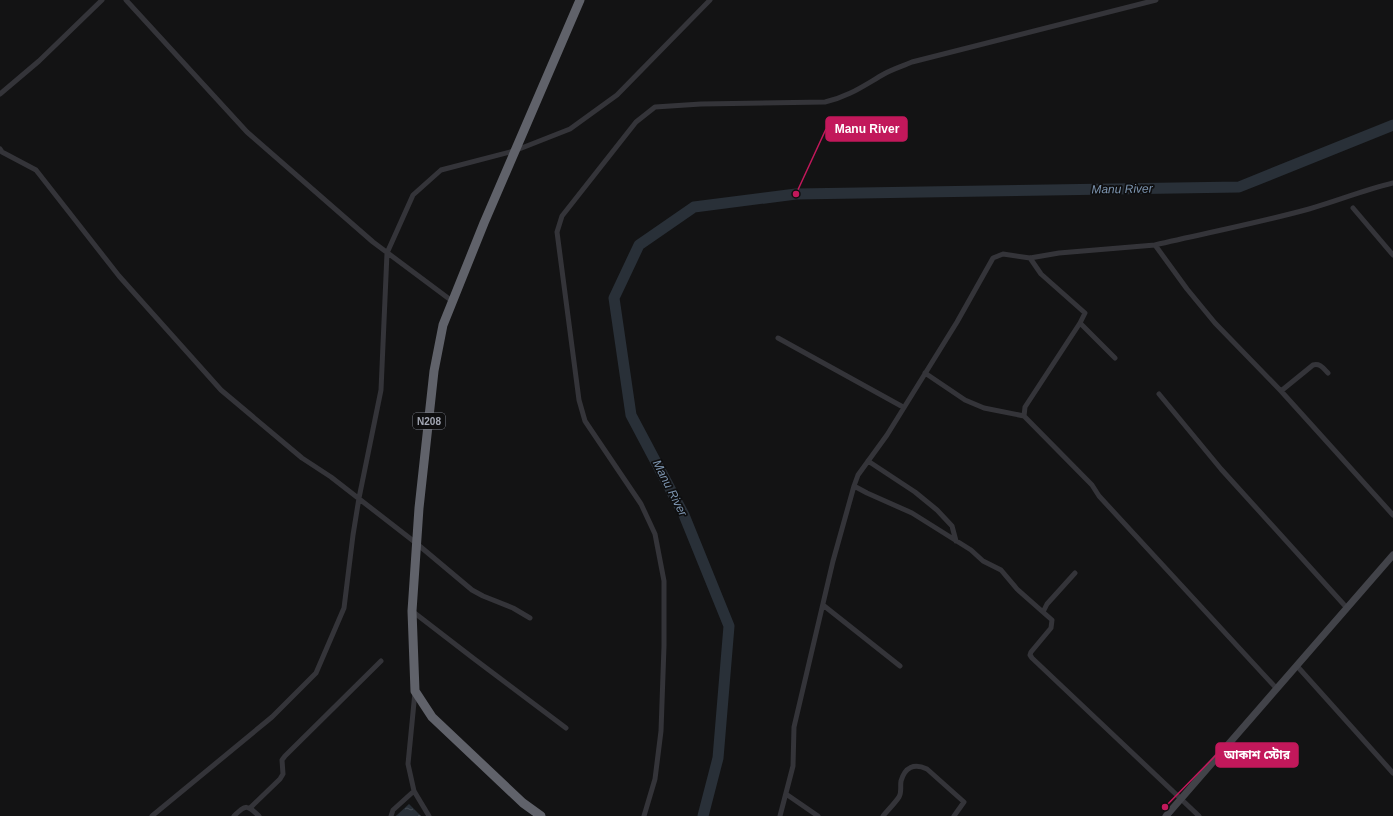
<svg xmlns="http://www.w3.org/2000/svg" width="1393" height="816" font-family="Arial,'Noto Sans Bengali',sans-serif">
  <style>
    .water { fill: url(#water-ripples) }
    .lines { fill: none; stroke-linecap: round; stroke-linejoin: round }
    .river { stroke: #293038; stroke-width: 11 }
    .street { stroke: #343439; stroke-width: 5 }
    .secondary { stroke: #424349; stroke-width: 7 }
    .highway { stroke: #60626a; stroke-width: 9 }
    .labels { text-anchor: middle; stroke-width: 3.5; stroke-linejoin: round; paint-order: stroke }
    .shield { fill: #0e0e0f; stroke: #777a83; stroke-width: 1 }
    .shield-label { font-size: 10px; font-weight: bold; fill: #a4a8b5 }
    .water-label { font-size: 12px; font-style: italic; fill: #7c94af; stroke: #0e0e0f }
    .leader { fill: none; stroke: #c2185b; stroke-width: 1.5 }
    .callout-dot { fill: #c2185b; stroke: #0e0e0f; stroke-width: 1.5 }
    .callout { fill: #c2185b; stroke: #c2185b; stroke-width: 1.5 }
    .callout-label { font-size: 12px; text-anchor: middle; font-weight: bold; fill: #fff }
  </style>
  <defs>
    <pattern id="water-ripples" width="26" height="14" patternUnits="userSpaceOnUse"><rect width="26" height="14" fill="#293038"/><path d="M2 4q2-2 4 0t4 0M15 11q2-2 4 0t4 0" fill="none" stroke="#454b53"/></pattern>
  </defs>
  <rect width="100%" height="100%" fill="#131314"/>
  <path class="water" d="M409,804L421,816H396L397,815Z"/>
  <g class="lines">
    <path class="river" d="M703,816L718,758L729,626L684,515L631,415L614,298L639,245L694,207L796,194L1239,187L1393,125"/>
    <path class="street" d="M126,0L247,132L373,242L452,301
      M0,94L39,61L102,0
      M0,149L2,152L36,170L119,276L221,390L302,458L331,477L416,543L472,590L483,596L513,608L530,618
      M1353,208L1393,255
      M1155,245C1206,233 1258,223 1309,209C1337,201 1364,190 1393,183
      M1030,258L1041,274L1085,313L1080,323L1025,407L1024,416L1092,485L1099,496L1277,689
      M1080,323L1115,358
      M778,338L903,407
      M925,373L965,400L984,408L1024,416
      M1281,391L1313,365C1320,363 1323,368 1328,373
      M1159,394L1221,469L1347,608
      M868,461L915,492L937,510L952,526L956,541
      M854,486L867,493L912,513L971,550L983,561L1001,570L1017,589L1052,620L1051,628L1031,652L1030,655L1032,658L1199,816
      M823,605L900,666
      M412,611L473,658L566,728
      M1043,612L1047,604L1075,573
      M1297,666L1393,773
      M415,692L408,764L414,791L429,816
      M786,794L818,816
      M250,808L280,779L283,774L282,760L285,756L381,661
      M152,816L272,717L316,673L344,608L353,535L359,498L381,390L387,253L413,195L441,170L514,151L570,129L617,95L710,0
      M234,816C246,804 247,805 259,816
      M391,816L393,810L414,791
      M644,816L655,779L661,731L664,646V581L655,534L641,504L585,421L579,400L557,232L562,216L636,122L655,107L701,104L825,102C848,97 863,86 884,74C893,69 903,66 912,62L1156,0
      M780,816L793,766L794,727L833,561L854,486L858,475L887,435L957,322L993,258L1003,254L1030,258L1059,253L1155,245L1187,289L1215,323L1281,391L1393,515
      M883,816C888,810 895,803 899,797C902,792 900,787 901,781C905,767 914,763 927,769L964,802L954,816"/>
    <path class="secondary" d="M1166,816L1393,555"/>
    <path class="highway" d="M541,816L523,803L432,717L415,691L412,611L419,508L434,371L443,325L484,223L580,0"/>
  </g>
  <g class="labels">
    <rect class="shield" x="413" y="413" width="32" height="16" rx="3"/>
    <g class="shield-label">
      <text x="429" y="425">N208</text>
    </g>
    <g class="water-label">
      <text transform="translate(1122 189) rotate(-1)" y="4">Manu River</text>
      <text transform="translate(670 488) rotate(63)" y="4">Manu River</text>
    </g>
  </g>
  <path class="leader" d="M796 194L826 129M1165 807L1216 755"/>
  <g class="callout-dot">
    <circle cx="796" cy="194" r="4"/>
    <circle cx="1165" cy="807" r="4"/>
  </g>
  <g class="callout">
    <rect x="826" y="117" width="81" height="24" rx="4"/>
    <rect x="1216" y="743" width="82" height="24" rx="4"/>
  </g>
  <g class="callout-label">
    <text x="867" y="133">Manu River</text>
    <text x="1257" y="759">আকাশ স্টোর</text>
  </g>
</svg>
